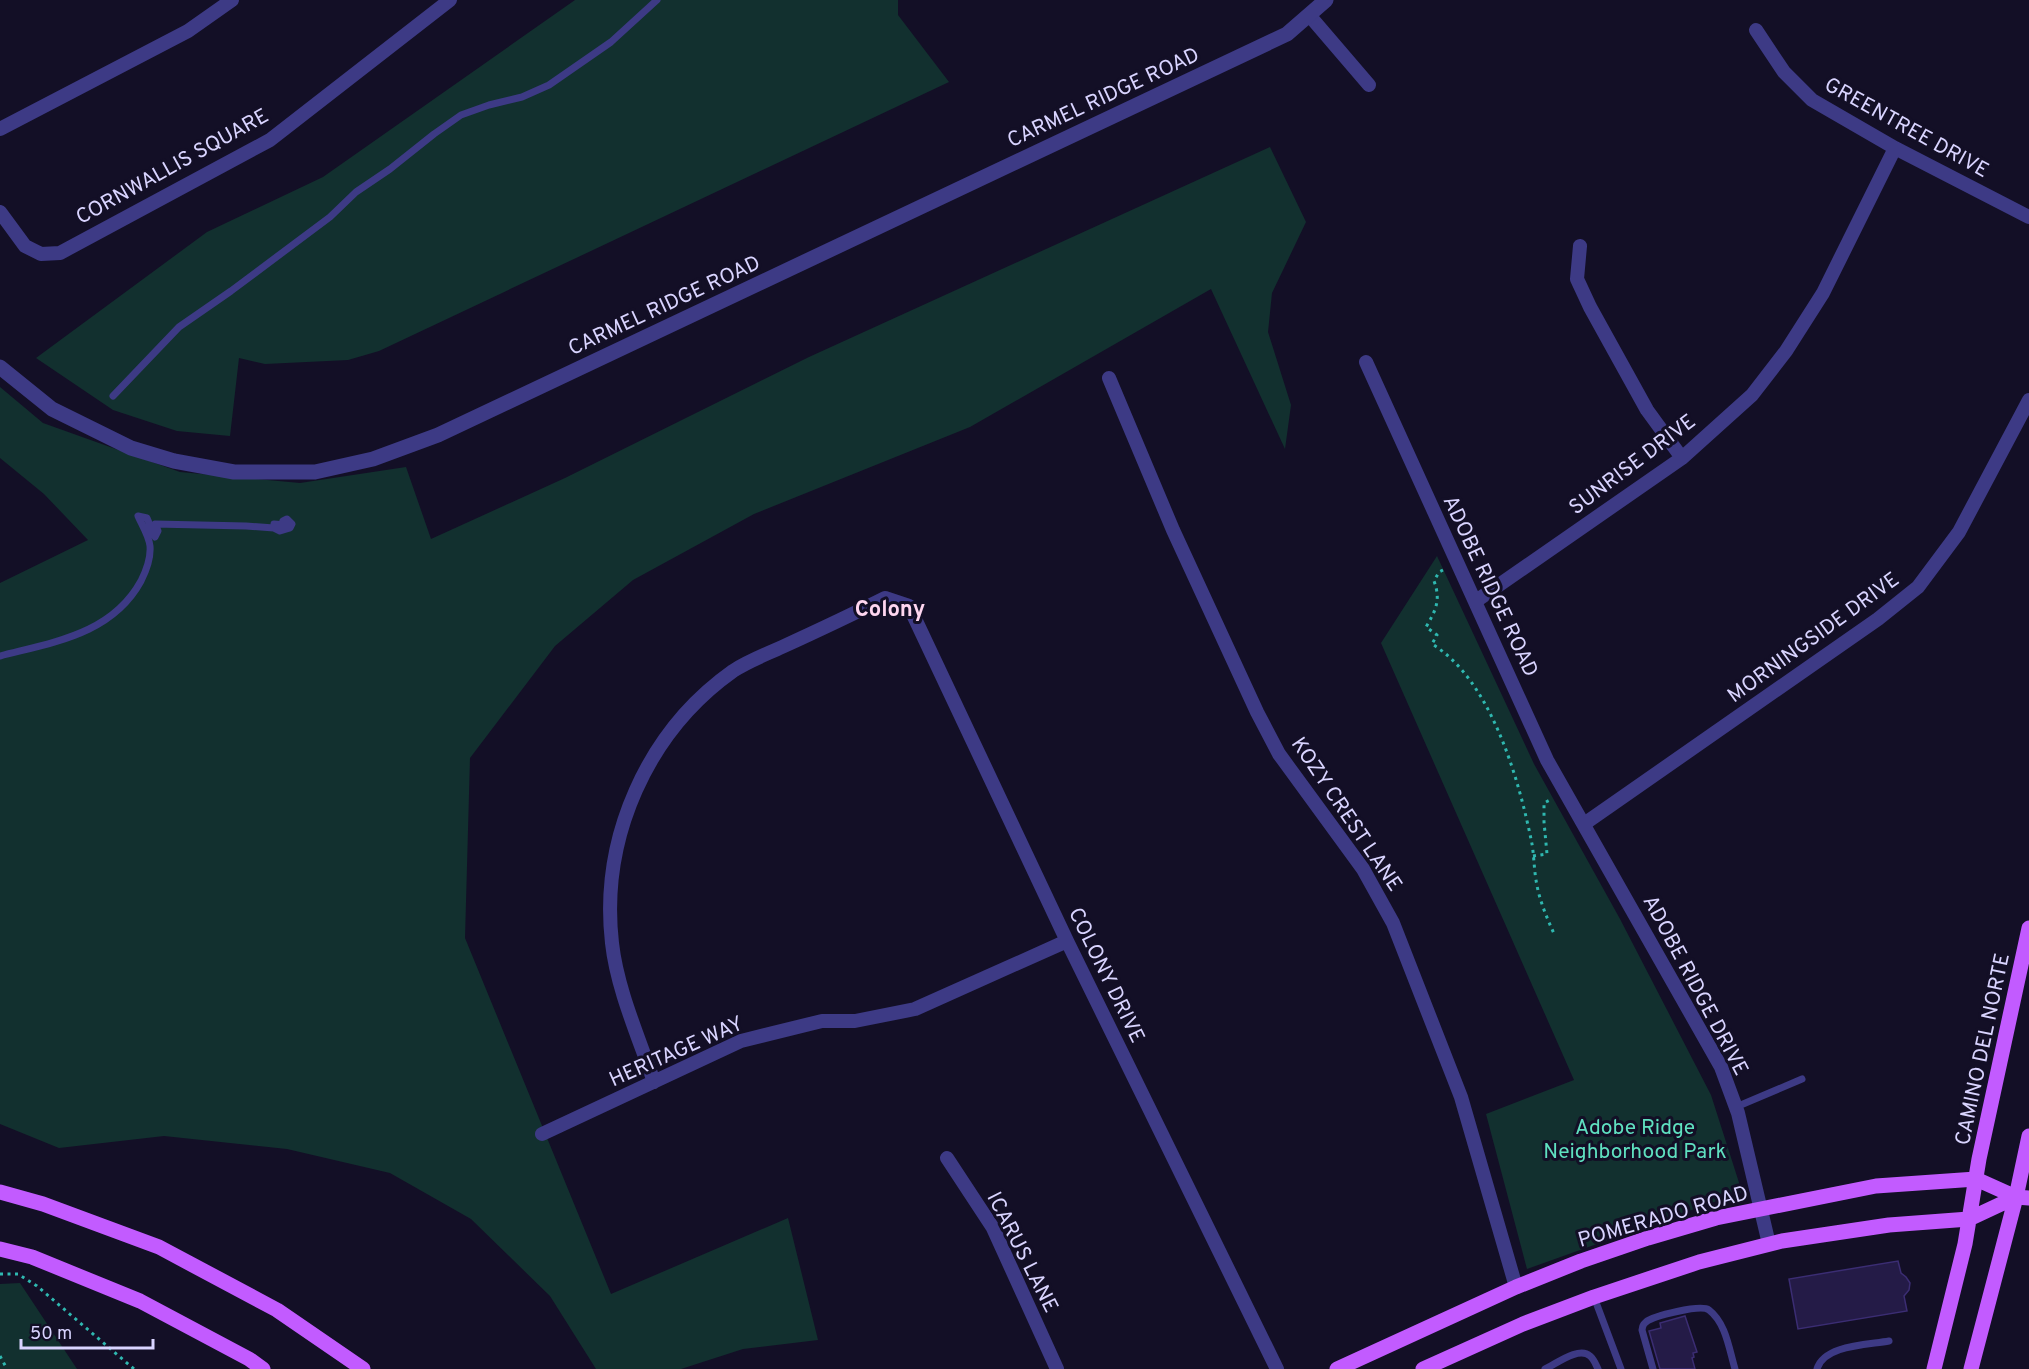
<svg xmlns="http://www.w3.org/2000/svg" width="2029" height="1369" font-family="Overpass,sans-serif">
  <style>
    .green { fill: #12302f }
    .building { fill: #241b47; stroke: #3b2d73; stroke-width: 1.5 }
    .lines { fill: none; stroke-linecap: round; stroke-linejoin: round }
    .path { stroke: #2fb8b0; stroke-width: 3; stroke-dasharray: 3 4.5; stroke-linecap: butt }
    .service { stroke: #3d3a85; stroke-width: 7 }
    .minor { stroke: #3d3a85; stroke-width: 14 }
    .tertiary { stroke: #3d3a85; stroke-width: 15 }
    .primary { stroke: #c25bff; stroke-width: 15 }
    .labels { text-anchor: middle; stroke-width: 6; stroke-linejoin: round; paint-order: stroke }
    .street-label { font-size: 21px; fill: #d9d4ff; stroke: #130f26 }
    .park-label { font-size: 21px; fill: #5fe0c0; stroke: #130f26 }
    .neighbourhood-label { font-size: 22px; font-weight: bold; fill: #ffd6f0; stroke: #130f26 }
  </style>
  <rect width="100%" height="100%" fill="#130f26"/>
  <path class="green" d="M575,0H898V15L949,82L379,351L348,360L265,364L239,358L230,436L177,431L113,410L36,358L207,232L323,177Z
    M1270,147L1306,222L1272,293L1268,332L1291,405L1285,449L1211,289L970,427L754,514L633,580L555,646L470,758L465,938L611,1294L788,1218L818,1340L743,1349L681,1369H596L550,1296L471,1219L390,1173L287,1149L164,1136L59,1148L0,1124V583L88,540L44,494L0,458V387L43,423L180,472L300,483L406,467L431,539L565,478L809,357Z
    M1437,556L1534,764L1620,919L1711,1095L1742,1192L1527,1269L1486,1114L1574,1080L1381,643Z
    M20,1283L77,1369H0V1284Z"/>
  <path class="building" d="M1898,1261L1901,1273L1906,1277L1910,1283L1909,1290L1904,1296L1907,1311L1798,1329L1789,1279Z
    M1685,1316L1697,1352L1693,1353L1694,1357L1692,1358L1695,1369H1660L1649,1331L1661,1328L1660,1323Z"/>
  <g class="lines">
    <path class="path" d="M1443,570L1439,572L1434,581C1441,600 1436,610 1426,627L1437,635L1432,644C1491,680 1519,779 1532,844C1534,856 1534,868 1536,880C1539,900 1547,918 1555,936
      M1533,856L1547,854L1544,822V803L1552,799
      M0,1274H18L37,1286L134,1369
      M0,1356L7,1369"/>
    <path class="service" d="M113,396L179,327L231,291L330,217L356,192L390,169L434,134L461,115L489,105L522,97L549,85L611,42L657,0
      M0,656C54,642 112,634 141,581C146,571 151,558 150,546C149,536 142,525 138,516L147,518L155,537L158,531L155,524L246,526L274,528L280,531L290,528L292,524L287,519L283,521L286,525L274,524
      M1736,1107L1802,1079
      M1594,1297L1621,1369
      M1545,1369C1556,1364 1579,1346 1590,1356C1594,1359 1596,1365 1598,1369
      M1653,1369L1642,1330C1643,1326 1642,1325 1646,1322C1653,1316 1701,1304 1709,1310C1726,1323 1729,1349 1735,1369
      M1817,1369C1824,1345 1867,1345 1889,1341"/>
    <path class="minor" d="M1309,15L1369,85
      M1756,30L1784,72L1812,100L1895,148L2029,217
      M0,129L188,31L232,0
      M0,212L25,246L41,254L60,253L270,140L450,0
      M1580,246L1577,279L1590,307L1647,410L1682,458
      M1366,362L1547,760L1721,1067L1738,1113L1769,1244
      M1109,378L1173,530L1257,712L1279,754L1363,869L1393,923L1461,1097L1516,1287
      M1476,601L1682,458L1752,395L1786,351L1823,293L1895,148
      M1584,824L1878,619L1918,587L1959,532L2029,400
      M654,1082C639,1038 617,989 612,943C600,838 647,732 733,671C748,661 767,654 782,647C817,631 851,615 885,598L909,606L1067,941L1277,1369
      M542,1134L741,1041L822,1021H855L915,1009L1067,941
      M947,1158L993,1228L1057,1369"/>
    <path class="tertiary" d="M0,367L52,409L131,448L174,461L234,472H315L373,459L438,435L1287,34L1326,0"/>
    <path class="primary" d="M0,1192L43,1204L159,1247L277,1310L363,1369
      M0,1249L32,1257L140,1301L249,1359L263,1369
      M1337,1369L1516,1287L1581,1261L1648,1238L1716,1218L1876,1186L1976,1179L2016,1197L2029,1198
      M1423,1369L1523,1324L1594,1297L1699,1262L1782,1241L1889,1225L1969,1219L2016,1197
      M1934,1369L1965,1244L1979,1159L2029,928
      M1971,1369L2016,1197L2029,1136"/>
  </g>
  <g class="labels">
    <g class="street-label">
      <text transform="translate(1103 97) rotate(-25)" y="7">CARMEL RIDGE ROAD</text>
      <text transform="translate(1907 127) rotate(29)" y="7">GREENTREE DRIVE</text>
      <text transform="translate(172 166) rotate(-29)" y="7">CORNWALLIS SQUARE</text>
      <text transform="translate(664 305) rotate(-25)" y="7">CARMEL RIDGE ROAD</text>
      <text transform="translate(1632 464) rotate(-37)" y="7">SUNRISE DRIVE</text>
      <text transform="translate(1491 586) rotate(65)" y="7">ADOBE RIDGE ROAD</text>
      <text transform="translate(1813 637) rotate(-36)" y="7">MORNINGSIDE DRIVE</text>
      <text transform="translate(1347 814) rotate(56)" y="7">KOZY CREST LANE</text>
      <text transform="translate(1107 975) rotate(64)" y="7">COLONY DRIVE</text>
      <text transform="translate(1696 985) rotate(62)" y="7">ADOBE RIDGE DRIVE</text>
      <text transform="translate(1982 1049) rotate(-78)" y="7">CAMINO DEL NORTE</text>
      <text transform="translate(676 1051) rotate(-24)" y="7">HERITAGE WAY</text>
      <text transform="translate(1663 1216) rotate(-16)" y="7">POMERADO ROAD</text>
      <text transform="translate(1023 1252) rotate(63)" y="7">ICARUS LANE</text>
    </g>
    <g class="park-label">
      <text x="1635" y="1134">Adobe Ridge<tspan x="1635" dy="24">Neighborhood Park</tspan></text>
    </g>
    <g class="neighbourhood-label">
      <text x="890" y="616">Colony</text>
    </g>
  </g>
  <path d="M21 1339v9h132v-9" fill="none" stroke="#d9d4ff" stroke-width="3"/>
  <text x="30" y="1339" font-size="18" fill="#d9d4ff" stroke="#130f26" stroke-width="4.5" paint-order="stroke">50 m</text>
</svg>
